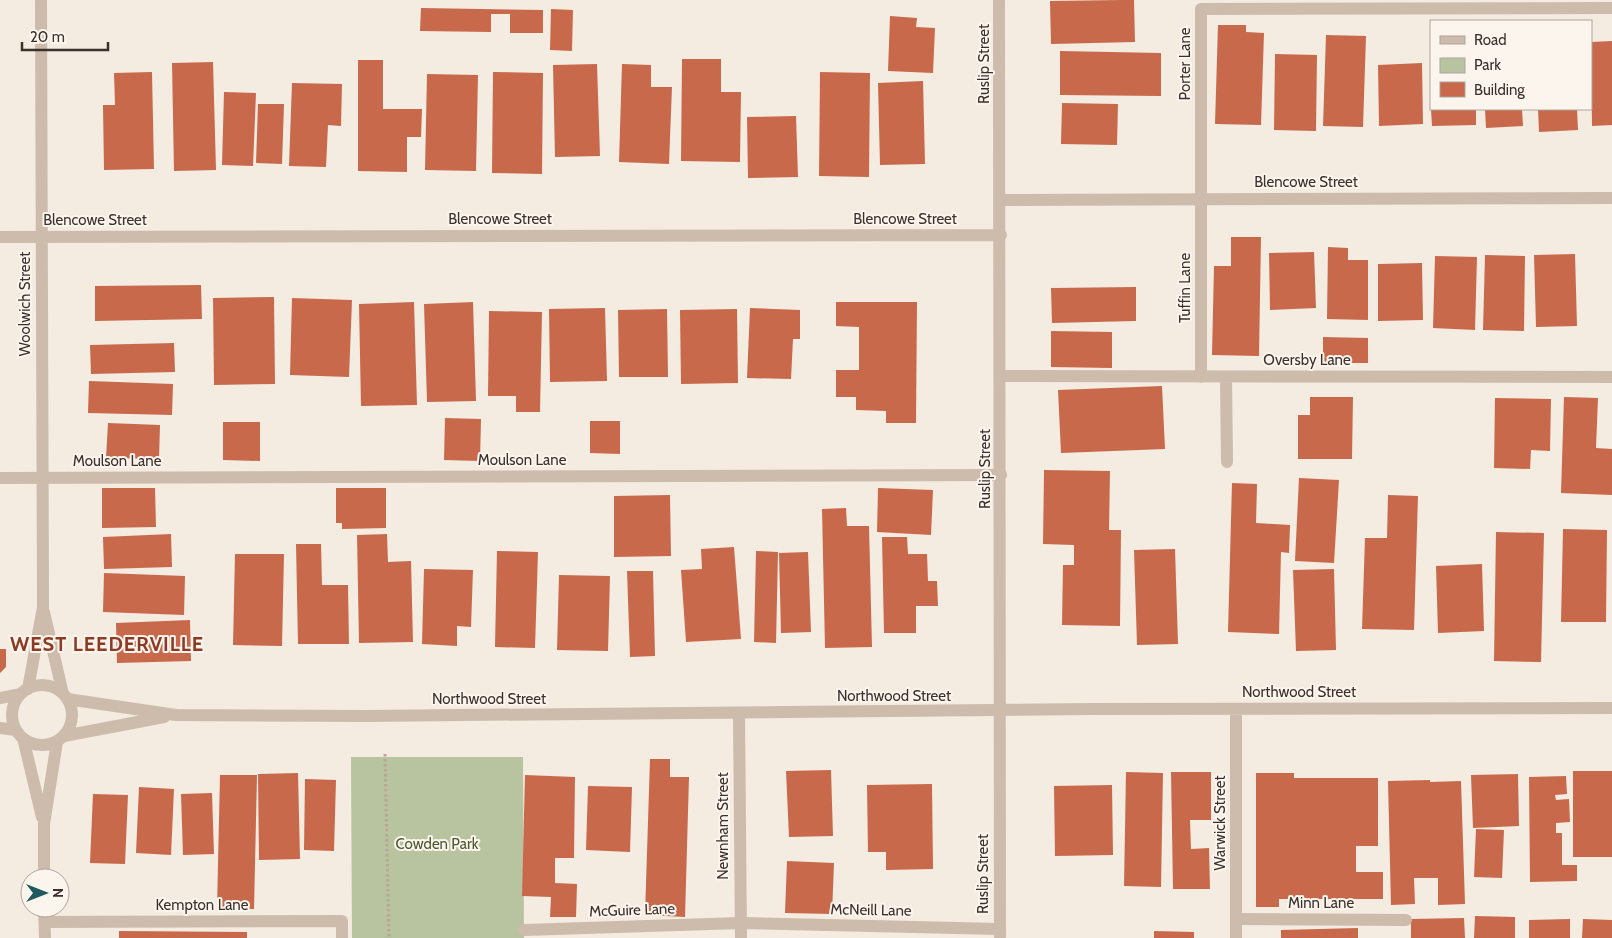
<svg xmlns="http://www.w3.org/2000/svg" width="1612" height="938" font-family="Cabin,sans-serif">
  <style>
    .green { fill: #b8c4a0 }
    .building { fill: #c8694b }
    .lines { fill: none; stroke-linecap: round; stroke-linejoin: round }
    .path { stroke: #b9a596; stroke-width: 3; stroke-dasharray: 2.5 2.5; stroke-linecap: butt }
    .service { stroke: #cdbbac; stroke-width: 12 }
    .minor { stroke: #cdbbac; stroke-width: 12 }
    .labels { text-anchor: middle; stroke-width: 4; stroke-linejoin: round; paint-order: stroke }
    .street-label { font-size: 15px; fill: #3b302b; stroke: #fbf5ee }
    .park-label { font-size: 15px; fill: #4a5a2e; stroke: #fbf5ee }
    .district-label { font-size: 20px; font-weight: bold; letter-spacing: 1px; fill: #8c3b22; stroke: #fbf5ee }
  </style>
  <rect width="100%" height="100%" fill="#f4ebe1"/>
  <path class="green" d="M351,757H523L524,938H352Z"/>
  <path class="building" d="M1122,0H1134L1135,42L1051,44L1050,1Z
    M421,8L543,10V33H510V14H491V32L420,31Z
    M551,9L573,10L572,51L550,50Z
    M890,16L917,18L916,27L935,28L933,73L888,71Z
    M1218,25H1246V32L1264,33L1261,125L1215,124Z
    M1326,35L1366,36L1363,127L1323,126Z
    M1612,41V125L1592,126L1591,42Z
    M1060,51L1161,53V96L1060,95Z
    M1275,54L1317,55L1316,131L1274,130Z
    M682,59H721V92H741L740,162L681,161Z
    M358,60H383V109H422L421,137H407V172L358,171Z
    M213,62L216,170L174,171L172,63Z
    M1422,63L1423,124L1379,126L1378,65Z
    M597,64L600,156L555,157L553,65Z
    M622,64L651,65V87H672L669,164L619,162Z
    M152,72L154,169L104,170L103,105H115L114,73Z
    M493,72L543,73L542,174L492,173Z
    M820,72L870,73L869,177L819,176Z
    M427,74L478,75L476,171L425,170Z
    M923,81L925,164L880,165L878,83Z
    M292,83L342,84L341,126L328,125L326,167L289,166Z
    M224,92L256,93L253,166L222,165Z
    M1062,103L1118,104L1117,145L1061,144Z
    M258,104H284L282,164L256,163Z
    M1431,109H1476V125L1432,126Z
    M1485,109H1522L1523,126L1486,128Z
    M1538,109H1577L1578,130L1539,132Z
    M796,116L798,177L748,178L747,117Z
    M1231,237H1261L1259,356L1212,355L1214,266H1231Z
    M1328,247L1348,248V260H1368V320L1327,319Z
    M1314,252L1316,308L1270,310L1269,253Z
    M1575,254L1577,326L1536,327L1534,255Z
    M1485,255L1525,256L1524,331L1483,330Z
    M1435,256L1477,257L1475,330L1433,328Z
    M1422,263L1423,320L1378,321V264Z
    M201,285L202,319L95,321V286Z
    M1136,287V321L1052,323L1051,288Z
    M274,297L275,384L214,385L213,298Z
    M292,298L352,300L349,377L290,375Z
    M414,302L417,405L361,406L359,304Z
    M473,302L476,401L427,402L424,304Z
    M836,302H917L916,423H886V411L856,410V397H836V370H859V327L836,326Z
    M605,308L607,381L550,382L549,309Z
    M750,308L800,310V339H793L791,379L747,378Z
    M667,309L668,377H619L618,310Z
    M737,309L738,383L681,384L680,310Z
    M489,311L542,312L540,412H516V396H488Z
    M1051,331L1112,332V368L1051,367Z
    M1323,337L1368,338V363H1323Z
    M174,343L175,372L91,374L90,345Z
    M89,381L173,384L172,415L88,413Z
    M1162,386L1165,449L1061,453L1058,390Z
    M1310,397H1353L1352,459H1298V415H1310Z
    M1564,397L1598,398L1596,448L1612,449V495L1561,493Z
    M1495,398L1551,399L1550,451L1531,450L1530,469L1494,468Z
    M445,418L481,419L480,461L444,460Z
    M590,421H620V454L590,453Z
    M223,422H260V461L223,460Z
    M108,423L160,425L159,459L106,458Z
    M1044,470L1110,471L1109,530H1121L1120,626L1062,625L1063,565H1074V545L1043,544Z
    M1299,478L1339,480L1334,563L1295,561Z
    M1232,483L1257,484L1256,523L1290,525L1289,553L1281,552L1279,634L1228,632Z
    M102,488H155L156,527L102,528Z
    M336,488H386V528L342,529V523H336Z
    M878,488L933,490L931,535L877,532Z
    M670,495L671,556L614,557V496Z
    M1388,495L1418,496L1414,630L1362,629L1365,538H1387Z
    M846,508L847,526H869L872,647L825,648L822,509Z
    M1563,529L1607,530L1606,622H1561Z
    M1496,532L1544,533L1541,662L1494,661Z
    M171,534L172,567L104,569L103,537Z
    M387,534L388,562L411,561L413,642L359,643L357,535Z
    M882,537H907L908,554H927L928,581H937L938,606H916V633H884Z
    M296,544H321L322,585H348L349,644H298Z
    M734,547L741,639L686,642L681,570L702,569L701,549Z
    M1175,549L1178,644L1137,645L1134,550Z
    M497,551L538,552L535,648L495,647Z
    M756,551L778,552L776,643L754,642Z
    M808,552L811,632L781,633L779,553Z
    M235,554H284L282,646L233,645Z
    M1482,564L1484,631L1438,633L1436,566Z
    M424,569L473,570L471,627L457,626V646L422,644Z
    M1334,569L1336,650L1296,651L1293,570Z
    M627,571H653L655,656L630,657Z
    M104,573L185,576L184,615L103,612Z
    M559,575L610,576L608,651L557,650Z
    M190,620L191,661L117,663L116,623Z
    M0,649H6V667L0,673Z
    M650,759H670V777H689L685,917L645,915Z
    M831,770L833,836L789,837L786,771Z
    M1573,771H1612V857H1573Z
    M1126,772L1163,773L1161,887L1124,886Z
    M1171,772H1211V820H1190L1191,849L1209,848L1210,889H1173Z
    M298,773L300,859L259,860L258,774Z
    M1256,773H1294V778H1378V846H1356V872H1383V899H1279V907H1256Z
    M1518,774L1519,826L1473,828L1471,775Z
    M220,775H257L254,909L217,908Z
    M525,775L575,777L574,858H555V883L577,884L576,917H550L551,897L522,896Z
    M1566,776L1567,794L1555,795L1556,800L1569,799L1570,822L1556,823V833H1562V865H1577V881L1530,882L1529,777Z
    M305,779L336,780L334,851L304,850Z
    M1430,780V782L1461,781L1465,904L1438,905V878H1414L1415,904L1391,905L1388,781Z
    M932,784L933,869L886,870V852H868L867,785Z
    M1112,785L1113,855L1055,856L1054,786Z
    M588,786L632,787L630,852L586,850Z
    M139,787L174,789L171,855L136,853Z
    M212,793L214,854L183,855L181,794Z
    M93,794L128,795L125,864L90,863Z
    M1476,829L1504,830L1502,878L1474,877Z
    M787,861L834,863L832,914L785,913Z
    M1475,916L1515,917V938H1474Z
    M1464,918L1465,938H1411V919Z
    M1570,919V938H1529V920Z
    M1583,919L1612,920V938H1582Z
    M1358,928V938H1281V930Z
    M119,931L247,932V938H119Z
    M1154,931L1194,932V938H1154Z"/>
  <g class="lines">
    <path class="path" d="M385,754L389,938"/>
    <path class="service" d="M1001,376L1612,377
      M1201,377V9L1612,8
      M1226,377L1227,462
      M0,478L1001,475
      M1236,919L1406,920
      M45,922L342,921V938
      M524,930L741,923L1000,929"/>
    <path class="minor" d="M999,0L1000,938
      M1001,200L1612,198
      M0,237L1001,235
      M44,612L63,694
      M12 715a30 30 0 1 1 60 0a30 30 0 1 1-60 0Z
      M28,689L43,607L41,0
      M0,698L21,694
      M67,699L176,715L366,716L1092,709L1612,708
      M1236,709V938
      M739,714L741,938
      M0,728L16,730
      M64,736L164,717
      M23,738L42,817
      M44,878V824L57,742
      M44,908L45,938"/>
  </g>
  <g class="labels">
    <g class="street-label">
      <text transform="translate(984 64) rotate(-90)" y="5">Ruslip Street</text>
      <text transform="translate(1185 64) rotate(-90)" y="5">Porter Lane</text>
      <text x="1306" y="187">Blencowe Street</text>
      <text x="500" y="224">Blencowe Street</text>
      <text x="905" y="224">Blencowe Street</text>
      <text x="95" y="225">Blencowe Street</text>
      <text transform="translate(1185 288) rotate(-90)" y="5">Tuffin Lane</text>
      <text transform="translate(25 304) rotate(-90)" y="5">Woolwich Street</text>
      <text x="1307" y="365">Oversby Lane</text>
      <text x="522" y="465">Moulson Lane</text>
      <text x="117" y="466">Moulson Lane</text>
      <text transform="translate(985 469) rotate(-90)" y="5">Ruslip Street</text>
      <text x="1299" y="697">Northwood Street</text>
      <text x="894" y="701">Northwood Street</text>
      <text x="489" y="704">Northwood Street</text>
      <text transform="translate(1220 823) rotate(-90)" y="5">Warwick Street</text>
      <text transform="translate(723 826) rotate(-90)" y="5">Newnham Street</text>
      <text transform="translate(983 874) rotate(-90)" y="5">Ruslip Street</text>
      <text x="1321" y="908">Minn Lane</text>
      <text x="202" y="910">Kempton Lane</text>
      <text transform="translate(632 910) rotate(-2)" y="5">McGuire Lane</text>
      <text transform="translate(871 910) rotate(1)" y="5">McNeill Lane</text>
    </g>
    <g class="park-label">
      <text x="437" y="849">Cowden Park</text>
    </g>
    <g class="district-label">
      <text x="107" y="651">WEST LEEDERVILLE</text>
    </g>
  </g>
  <rect x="1430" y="20" width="162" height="90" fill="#fbf5ee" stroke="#aea6a0"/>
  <rect x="1440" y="36" width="25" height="8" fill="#cdbbac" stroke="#aea6a0"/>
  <text x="1474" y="45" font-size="15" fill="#3b302b">Road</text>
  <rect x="1440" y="58" width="25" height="15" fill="#b8c4a0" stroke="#aea6a0"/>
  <text x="1474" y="70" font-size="15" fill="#3b302b">Park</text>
  <rect x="1440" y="82" width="25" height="15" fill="#c8694b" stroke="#aea6a0"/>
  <text x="1474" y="95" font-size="15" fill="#3b302b">Building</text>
  <g transform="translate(45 893) rotate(90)"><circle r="24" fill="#fbf5ee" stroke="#aea6a0"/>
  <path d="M0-4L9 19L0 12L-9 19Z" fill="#1f5a5e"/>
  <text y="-8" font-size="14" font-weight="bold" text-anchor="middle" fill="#3b302b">N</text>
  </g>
  <path d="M22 42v8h86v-8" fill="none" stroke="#3b302b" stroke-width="2.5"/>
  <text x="30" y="42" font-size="15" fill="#3b302b" stroke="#fbf5ee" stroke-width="4" paint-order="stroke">20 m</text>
</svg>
